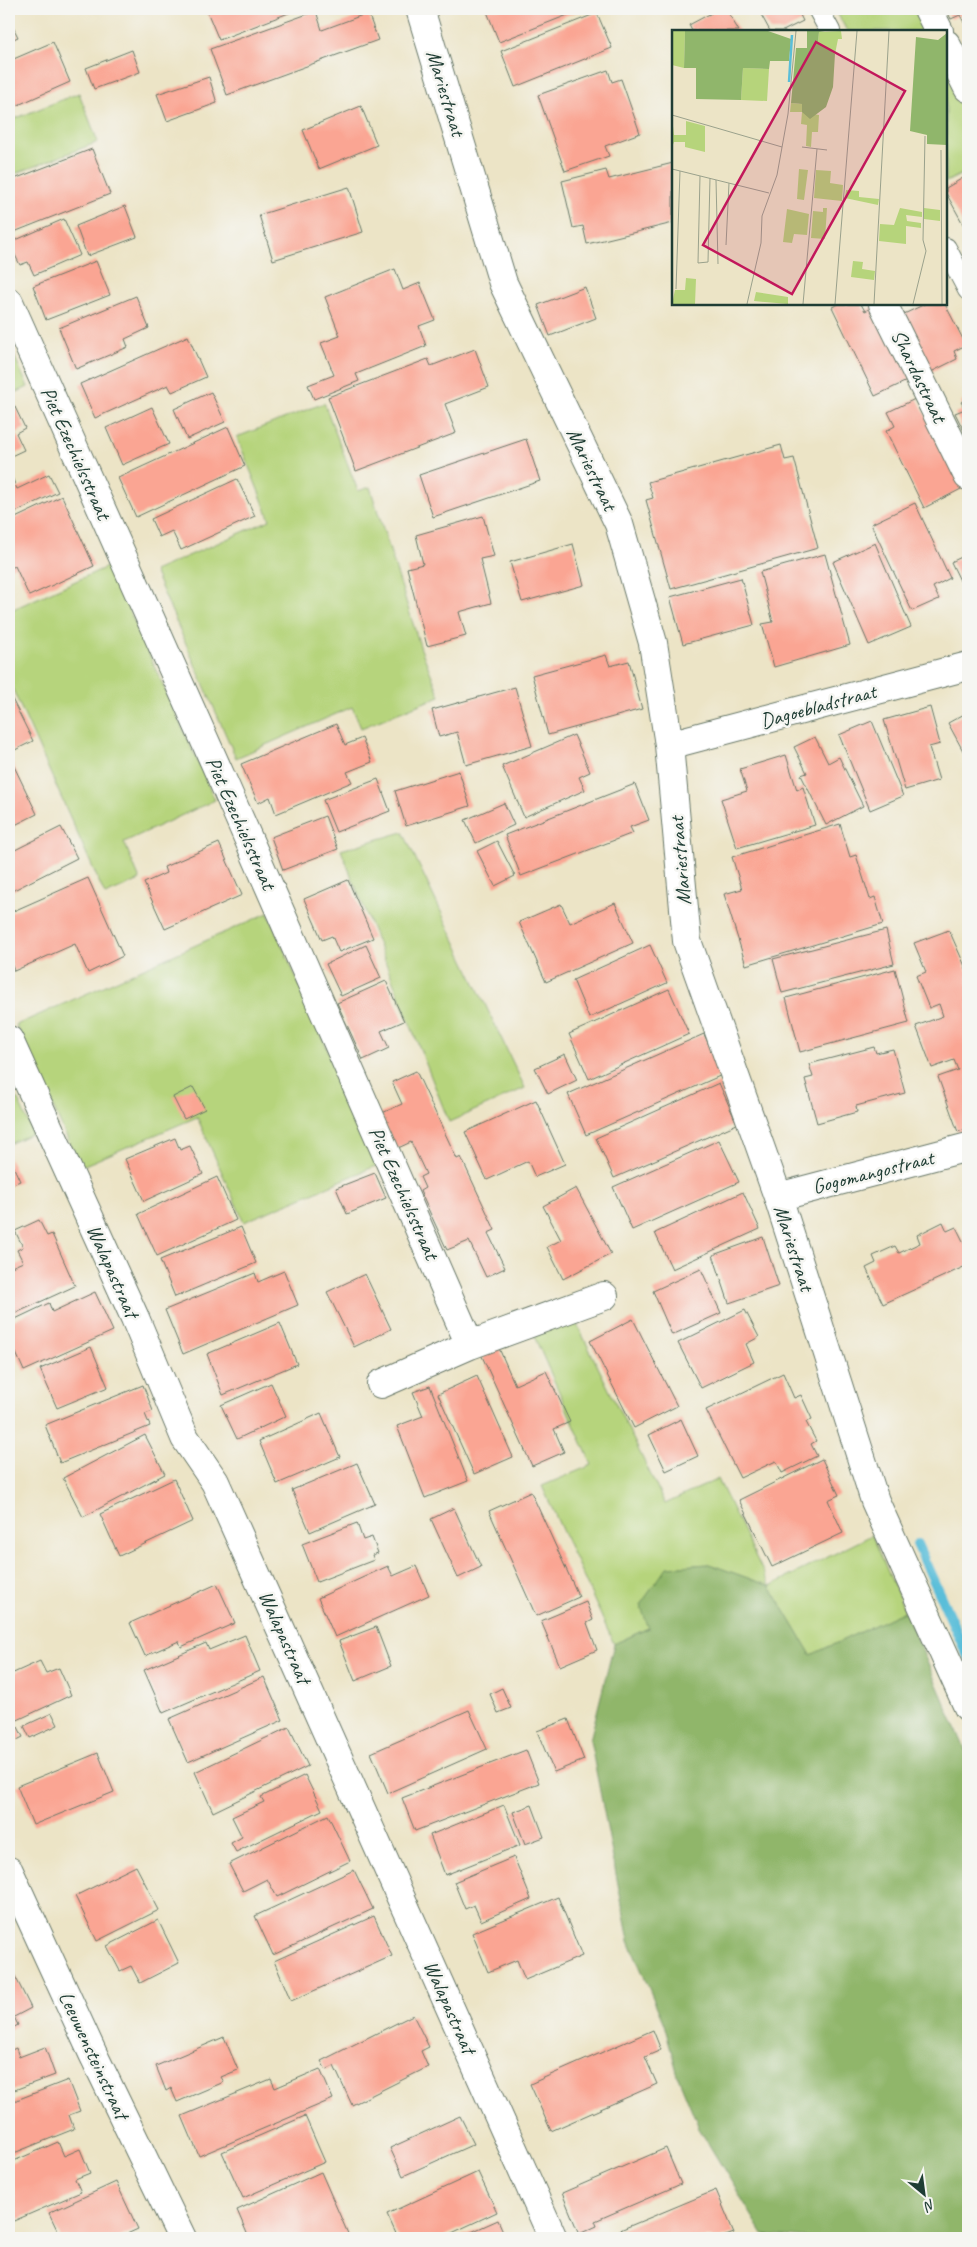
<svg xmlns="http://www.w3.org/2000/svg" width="977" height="2247" font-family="Caveat,sans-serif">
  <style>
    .green { fill: #b6d47b; stroke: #6a8858 }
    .forest { fill: #90b66b; stroke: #587a50 }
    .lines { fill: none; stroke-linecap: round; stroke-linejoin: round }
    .stream { stroke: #5abed9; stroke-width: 10 }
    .building { fill: #faa593 }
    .lane-casing { stroke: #677767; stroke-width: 22 }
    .street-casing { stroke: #677767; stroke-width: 30 }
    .lane { stroke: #fff; stroke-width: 20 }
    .street { stroke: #fff; stroke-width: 28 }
    .labels { text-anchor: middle; stroke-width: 5; stroke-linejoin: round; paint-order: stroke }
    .street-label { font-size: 21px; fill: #1f3d34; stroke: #f6f6f2 }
    .inset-river { fill: none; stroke: #5abed9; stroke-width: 2.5 }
    .inset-road { fill: none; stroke: #9aa18c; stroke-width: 1 }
    .view { fill: #c2185b; fill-opacity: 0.15; stroke: #c2185b; stroke-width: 2.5 }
    .inset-edge { fill: none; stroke: #1f3d34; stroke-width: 2.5 }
  </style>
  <rect width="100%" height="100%" fill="#f6f6f2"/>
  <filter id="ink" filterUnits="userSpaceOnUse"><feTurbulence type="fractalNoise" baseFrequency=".02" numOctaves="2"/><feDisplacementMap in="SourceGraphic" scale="10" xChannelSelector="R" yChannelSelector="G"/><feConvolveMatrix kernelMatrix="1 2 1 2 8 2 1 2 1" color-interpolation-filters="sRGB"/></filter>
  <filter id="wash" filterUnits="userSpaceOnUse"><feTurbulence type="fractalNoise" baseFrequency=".0096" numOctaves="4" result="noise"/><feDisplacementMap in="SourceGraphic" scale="20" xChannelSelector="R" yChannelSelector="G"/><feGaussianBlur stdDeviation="1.12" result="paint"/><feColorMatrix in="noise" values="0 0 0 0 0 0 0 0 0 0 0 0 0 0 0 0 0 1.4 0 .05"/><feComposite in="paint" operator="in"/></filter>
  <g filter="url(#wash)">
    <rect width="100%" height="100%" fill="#ece4c6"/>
    <path class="green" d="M835,9H918L930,31H847Z
      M946,62L968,106V171L946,182Z
      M79,93L98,142L9,176V121Z
      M9,344L28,387L9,396Z
      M324,403L358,491L370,487L421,649L440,696L361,728L352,707L236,758L154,571L270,520L237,437Z
      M109,566L215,800L124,842L140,880L105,895L9,681V611Z
      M403,832L525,1088L449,1122L341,850Z
      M268,913L378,1165L244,1222L197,1117L80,1167L16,1025Z
      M9,1080L33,1133L9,1144Z
      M575,1320L665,1504L718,1479L770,1586L872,1535L905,1611L811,1655L770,1586L709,1564L668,1567L640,1605L650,1627L614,1644L542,1486L592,1465L534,1336Z"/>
    <path class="forest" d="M709,1564L770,1586L811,1655L905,1611L968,1756V2238H807L763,2234L700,2130L679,2079L664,2024L629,1941L590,1740L614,1644L649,1628L640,1605L667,1567Z"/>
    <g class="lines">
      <path class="stream" d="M917,1544L968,1657"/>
    </g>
    <g id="blocks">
      <path class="building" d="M206,9H299L219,40Z
        M486,9H583L499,42Z
        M719,9H726L739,31H692L689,25Z
        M758,9H797L803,21L783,31H770Z
        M946,9H968V30L960,15L951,19Z
        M316,11L322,30L368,13L378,40L227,95L210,49Z
        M597,13L612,48L515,87L501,51Z
        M9,19L18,37L9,41Z
        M53,42L70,82L9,109V61Z
        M132,50L140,72L94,89L86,68Z
        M608,70L612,82L621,79L640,133L605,146L609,156L565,171L538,95Z
        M209,77L217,103L167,121L157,94Z
        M361,106L377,145L319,169L303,130Z
        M92,149L110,194L9,234V181Z
        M673,163V223L587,244L583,226L573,228L562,181L606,170L609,179Z
        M968,175V233L946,193V188Z
        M349,187L363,232L273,260L259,215Z
        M125,206L137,237L87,256L76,226Z
        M64,219L80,255L34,275L28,262L20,265L9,243Z
        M96,261L110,295L46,320L33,286Z
        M395,269L403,290L420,283L435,320L419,326L426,346L356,374L359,381L314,399L308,385L334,375L321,343L340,336L325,297Z
        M585,287L596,318L550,336L538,305Z
        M136,296L149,328L125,339L128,347L76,369L59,328Z
        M839,304H861L865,311L875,306L911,379L875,396L832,307Z
        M925,304H945L966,345L954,351L957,359L931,372L902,315Z
        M188,336L206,377L172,392L168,385L95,418L80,384Z
        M475,349L489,387L445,404L456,433L356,471L328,397L428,359L431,366Z
        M211,392L225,422L187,439L174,409Z
        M917,398L963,488L924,508L886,431L895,426L888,412Z
        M968,399V439L955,413L965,409L961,402Z
        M14,405L25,428L16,433L24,450L9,457V408Z
        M152,407L169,444L122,465L106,428Z
        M228,427L245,466L136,517L118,478Z
        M526,439L540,481L433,517L419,475Z
        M781,445L785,460L794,458L818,548L671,589L646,500L653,498L648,482Z
        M9,470L17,489L49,474L58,492L9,515Z
        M237,479L255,516L181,550L172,531L159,537L151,519Z
        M62,496L94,566L29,596L15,566L9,569V521Z
        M915,503L950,578L933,587L939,599L912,611L871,524Z
        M483,516L494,556L480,559L491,603L459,612L466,636L427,646L407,568L423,564L416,535Z
        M875,543L911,627L869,645L833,562Z
        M573,544L584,585L522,602L510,562Z
        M825,554L850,645L774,667L762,624L773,622L760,572Z
        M968,554V597L951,562Z
        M741,578L754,625L683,644L670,597Z
        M606,655L610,666L629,661L642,709L548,735L532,675Z
        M515,687L532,746L466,765L457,732L439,737L432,710Z
        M12,699L33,741L9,753V701Z
        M930,707L940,744L929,747L939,780L905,790L884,720Z
        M968,712V760L948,723Z
        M872,721L903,796L870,810L839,735Z
        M336,724L345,745L362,738L372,762L347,772L352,782L276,814L270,797L258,803L241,764Z
        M574,735L590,772L579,777L585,790L524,817L502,766Z
        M815,737L828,763L839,757L863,806L826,825L801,775L807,773L794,747Z
        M786,755L797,790L803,787L815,825L737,848L721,799L747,791L740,769Z
        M11,760L37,814L9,828V761Z
        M459,771L470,806L406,826L395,791Z
        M378,779L390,811L336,832L323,800Z
        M635,784L649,820L630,827L633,833L521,876L505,835Z
        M504,803L514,825L476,843L465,820Z
        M325,816L338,849L283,870L271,837Z
        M840,824L850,857L856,855L870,899L875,897L883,924L746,965L724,894L742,889L732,857Z
        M61,827L77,858L12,891L9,884V853Z
        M497,841L515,876L495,886L477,851Z
        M219,843L242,895L165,929L144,883L166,873L164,867Z
        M88,878L123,956L88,973L75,944L14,971L9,958V913Z
        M348,880L373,938L339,952L332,936L322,940L304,899Z
        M615,903L633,943L546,982L519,922L561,904L570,923Z
        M886,930L894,964L782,993L773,959Z
        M949,930L968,973V1128L958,1132L938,1077L958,1070L954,1060L932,1068L916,1026L943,1016L939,1004L929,1008L916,976L926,972L914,943Z
        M366,945L381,978L341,996L326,964Z
        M650,945L667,983L589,1018L573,980Z
        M895,969L909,1023L800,1052L786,998Z
        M386,981L404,1021L381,1031L389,1048L363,1060L337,1003Z
        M669,989L689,1034L589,1079L569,1034Z
        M704,1034L722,1075L586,1135L568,1094Z
        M874,1047L876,1053L893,1049L905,1093L856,1106L857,1112L817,1123L805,1079L813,1077L809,1064Z
        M565,1054L577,1080L548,1094L535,1068Z
        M416,1071L457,1159L461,1157L495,1230L488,1233L505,1268L486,1277L469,1241L447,1250L420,1191L425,1188L420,1177L426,1174L411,1142L396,1149L380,1114L402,1104L392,1082Z
        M719,1083L737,1124L614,1178L596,1138Z
        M193,1087L205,1109L184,1119L173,1097Z
        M536,1100L565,1164L535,1177L528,1161L487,1180L465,1132Z
        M175,1138L180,1150L190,1146L203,1174L144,1201L125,1159Z
        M719,1140L739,1182L632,1230L613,1187Z
        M9,1157L20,1181L9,1186Z
        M375,1173L386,1198L347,1214L336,1188Z
        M217,1177L236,1220L157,1256L138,1214Z
        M576,1188L611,1254L563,1279L547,1247L561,1240L543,1206Z
        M743,1192L760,1229L672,1269L655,1233Z
        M39,1220L47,1236L52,1234L75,1286L16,1313L9,1297V1268L23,1262L17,1250L23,1247L15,1231Z
        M943,1222L947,1231L956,1227L968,1251V1265L883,1304L866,1268L876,1263L873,1256L895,1246L899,1253L920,1243L917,1235Z
        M241,1227L256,1263L175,1297L160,1260Z
        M763,1237L779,1286L729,1303L713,1255Z
        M701,1269L721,1313L672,1335L653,1291Z
        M284,1271L298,1305L183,1354L165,1310L255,1273L258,1282Z
        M365,1274L391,1329L354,1347L327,1292Z
        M95,1292L113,1331L24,1371L9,1337V1322L49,1303L52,1312Z
        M745,1310L759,1337L746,1344L754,1362L701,1388L678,1343Z
        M633,1319L677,1406L634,1428L590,1341Z
        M280,1323L297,1364L223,1395L207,1354Z
        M498,1346L515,1385L546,1371L570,1422L554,1429L564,1452L532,1466L481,1354Z
        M91,1347L108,1387L57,1408L40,1369Z
        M783,1373L794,1398L801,1395L812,1419L806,1422L816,1441L811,1444L817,1456L782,1473L776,1461L740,1478L706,1410Z
        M477,1376L513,1457L474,1474L438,1394Z
        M271,1383L286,1416L237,1439L221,1405Z
        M143,1385L153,1411L145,1414L150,1426L60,1463L45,1425Z
        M430,1386L468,1481L425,1498L397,1426L423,1416L413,1392Z
        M321,1413L340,1457L277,1484L259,1441Z
        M681,1419L698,1456L666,1471L649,1435Z
        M145,1435L165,1474L83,1517L63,1478Z
        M822,1459L839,1495L828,1500L843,1533L772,1567L739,1500Z
        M357,1463L375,1504L310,1532L292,1490Z
        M174,1479L193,1521L119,1556L100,1514Z
        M531,1492L579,1597L536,1616L489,1511Z
        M454,1508L481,1567L458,1578L431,1519Z
        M357,1523L363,1540L372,1537L378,1553L372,1555L374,1560L317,1582L302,1544Z
        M388,1566L393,1576L416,1566L429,1595L335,1637L318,1598Z
        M217,1584L235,1623L181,1647L179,1641L145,1656L130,1623Z
        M586,1602L593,1620L587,1623L597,1650L560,1666L541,1621Z
        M376,1627L391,1666L355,1681L339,1641Z
        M245,1635L260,1671L163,1713L144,1670L206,1643L209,1650Z
        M40,1661L46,1673L59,1668L71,1695L9,1724V1675Z
        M264,1677L283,1720L188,1762L169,1719Z
        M502,1688L511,1708L498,1713L490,1694Z
        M469,1710L487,1749L388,1793L371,1753Z
        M52,1713L58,1725L30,1738L24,1726Z
        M568,1719L584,1760L554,1772L537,1731Z
        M18,1727L23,1737L9,1744V1732Z
        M289,1727L308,1766L213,1812L195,1772Z
        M526,1750L539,1783L415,1831L402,1798Z
        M98,1753L114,1792L33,1825L17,1786Z
        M305,1775L322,1810L236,1852L231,1843L242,1837L232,1817L264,1802L261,1797Z
        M504,1805L520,1845L445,1875L430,1835Z
        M532,1805L544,1837L525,1844L513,1812Z
        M328,1815L350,1861L277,1897L267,1879L243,1891L229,1864Z
        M514,1857L531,1899L481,1921L474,1905L465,1909L454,1882Z
        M136,1866L159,1910L97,1941L75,1896Z
        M354,1870L373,1909L273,1955L255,1916Z
        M558,1897L582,1956L525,1980L517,1960L488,1972L472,1933Z
        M374,1916L392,1956L291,2001L274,1961Z
        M158,1920L179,1963L140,1983L131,1966L120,1971L107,1946Z
        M13,1972L31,2008L14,2017L18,2025L9,2030V1974Z
        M413,2015L429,2047L421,2051L428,2067L352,2105L334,2066L326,2070L321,2061Z
        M653,2030L661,2050L645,2057L657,2084L551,2131L530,2084Z
        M224,2037L238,2070L221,2077L224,2082L177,2102L171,2088L166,2091L156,2066Z
        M45,2047L55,2075L9,2092V2051L16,2048L19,2057Z
        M320,2069L333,2099L199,2156L182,2116L271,2079L275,2088Z
        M68,2080L80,2111L69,2115L74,2129L9,2155V2103Z
        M305,2116L325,2162L243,2198L222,2152Z
        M460,2116L474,2144L403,2176L390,2148Z
        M58,2142L64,2156L80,2149L90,2173L75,2179L81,2192L9,2223V2163Z
        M666,2148L681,2184L595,2221L597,2226L579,2234L562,2193Z
        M321,2172L349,2236L343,2238H249L237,2210Z
        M478,2172L497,2212L441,2238H398L387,2214Z
        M116,2182L138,2229L118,2238H61L49,2213Z
        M716,2190L734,2233L720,2238H601Z
        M498,2220L506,2238H458Z"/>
    </g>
  </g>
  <g filter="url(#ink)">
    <use href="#blocks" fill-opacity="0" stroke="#677767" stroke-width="1"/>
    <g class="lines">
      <defs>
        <path id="lane" d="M818,9L830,31
          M946,248L968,290"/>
        <path id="street" d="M420,9L503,283L619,524L653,643L669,745L687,941L778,1197L875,1501L968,1707
          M928,9L939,31
          M946,44L968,88
          M9,302L226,788L470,1345
          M883,304L968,476
          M669,745L968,666
          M9,1040L135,1318L185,1438L215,1482L553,2238
          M778,1197L968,1147
          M381,1384L470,1345L604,1296
          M9,1871L93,2054L182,2238"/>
      </defs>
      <use href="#lane" class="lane-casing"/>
      <use href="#street" class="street-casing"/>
      <use href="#lane" class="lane"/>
      <use href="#street" class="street"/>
    </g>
  </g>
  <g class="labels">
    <g class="street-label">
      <text transform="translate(446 93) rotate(73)" y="7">Mariestraat</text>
      <text transform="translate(919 376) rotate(64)" y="7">Shardastraat</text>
      <text transform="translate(76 453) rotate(66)" y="7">Piet Ezechielsstraat</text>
      <text transform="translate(592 469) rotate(64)" y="7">Mariestraat</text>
      <text transform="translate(818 706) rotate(-15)" y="7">Dagoebladstraat</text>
      <text transform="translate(241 823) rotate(66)" y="7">Piet Ezechielsstraat</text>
      <text transform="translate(680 861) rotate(-95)" y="7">Mariestraat</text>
      <text transform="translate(873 1172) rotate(-14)" y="7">Gogomangostraat</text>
      <text transform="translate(404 1193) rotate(66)" y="7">Piet Ezechielsstraat</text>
      <text transform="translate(794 1248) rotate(72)" y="7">Mariestraat</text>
      <text transform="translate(113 1271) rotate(66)" y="7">Walapastraat</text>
      <text transform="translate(285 1637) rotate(66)" y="7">Walapastraat</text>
      <text transform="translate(450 2007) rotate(66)" y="7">Walapastraat</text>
      <text transform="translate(94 2055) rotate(65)" y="7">Leeuwensteinstraat</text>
    </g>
  </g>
  <g transform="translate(672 30)">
    <rect width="275" height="275" fill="#ece4c6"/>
    <path d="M0,1H13L12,38L0,35ZM169,1L170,9H166L163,24L146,12L147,2ZM71,38L97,39L95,71L69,70ZM119,73L130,74V82L147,85L146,102H140L139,117L134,116L135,95L129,94L130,82H118ZM0,87L2,105H14V91L33,96V122L13,117V112H2L0,117ZM127,139L136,140L132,170L125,169ZM144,140L159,141L158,153L171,155L170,171L142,168ZM174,160L187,161V167L207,169L206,175L173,168ZM151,178H155L153,209L139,208L141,181L151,182ZM228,178L250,182V187L234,185L235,191L249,193V198L234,196V214L207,211L208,194L222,195ZM252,178L268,180V191L252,189ZM115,179L137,184L135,205L122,204L120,213L111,212ZM181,231L191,232L190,239L203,241L202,250L179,247ZM14,248L24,249L23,274H0L3,260H13ZM84,262L116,267V274L82,271Z" fill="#b6d47b"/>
    <path d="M13,1H96L119,9L117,31H98L97,39L71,38L69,70L24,69V38H12ZM135,1H153L147,2L146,12L163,24L161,57L154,77L138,89L130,82V74L119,73L124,18H135ZM275,3V115L255,114V105L238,101L244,7L266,10Z" fill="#90b66b"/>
    <path class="inset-river" d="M117,52L120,5"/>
    <path class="inset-road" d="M0,85L110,117M130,117L155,120M269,120L270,274M0,139L97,163M28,146L26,233L36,232L38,148M44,150L46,234M54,215L57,153M4,259L8,141M75,274L89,213L90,186L105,145L116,84L124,1M131,274L145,119M163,274L185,1M202,274L217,1M241,274L254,221L251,210L253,106"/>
    <path class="view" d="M144,12L233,61L120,264L31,215Z"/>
    <rect width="275" height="275" class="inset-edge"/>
  </g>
  <rect width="977" height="2247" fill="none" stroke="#f6f6f2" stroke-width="30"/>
  <g transform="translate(924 2194) rotate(151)" stroke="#f6f6f2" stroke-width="4" paint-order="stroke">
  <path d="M0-4L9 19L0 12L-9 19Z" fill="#1f3d34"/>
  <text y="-8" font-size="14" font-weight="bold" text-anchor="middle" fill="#1f3d34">N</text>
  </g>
</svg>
